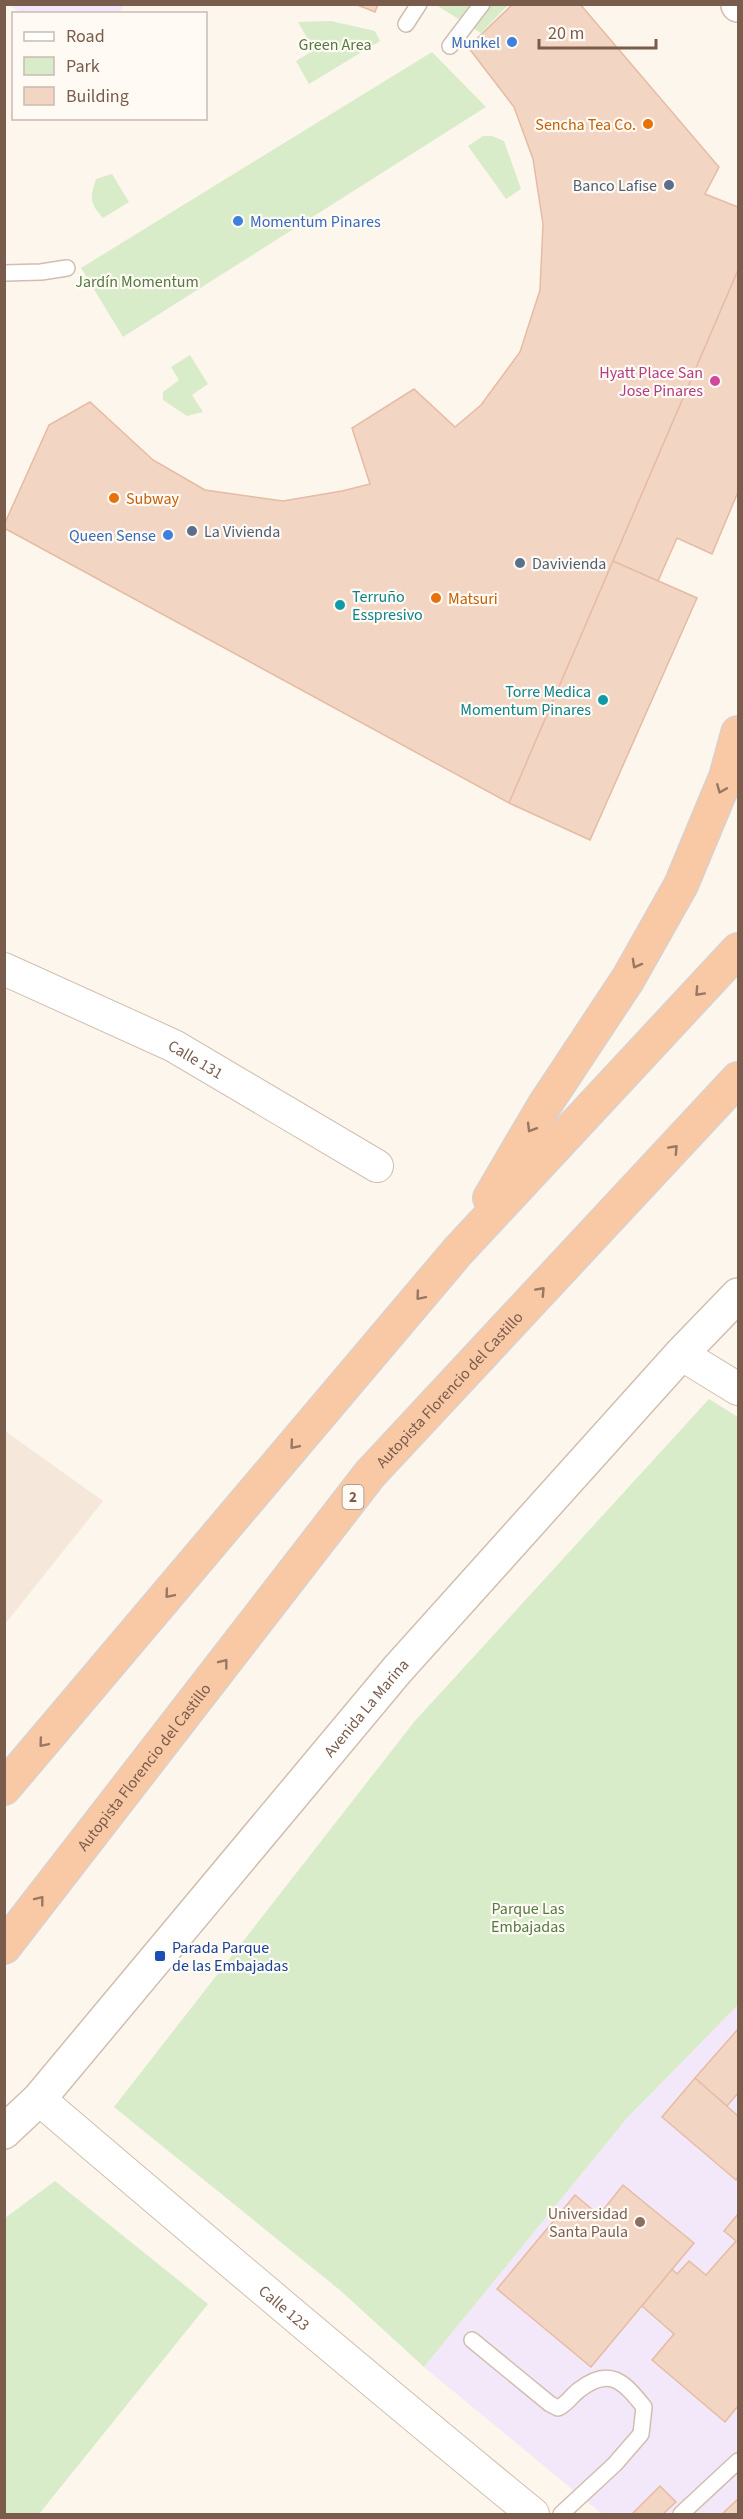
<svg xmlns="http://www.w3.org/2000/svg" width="743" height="2519" font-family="'Source Sans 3',sans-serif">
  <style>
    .residential { fill: #f5e8da }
    .education { fill: #f3e8fa }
    .green { fill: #d8ecc9 }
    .building { fill: #f3d5c3; stroke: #e6bba3; stroke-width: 1.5 }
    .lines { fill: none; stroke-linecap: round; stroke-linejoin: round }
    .service-casing { stroke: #d1beb0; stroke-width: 18 }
    .minor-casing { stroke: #d1beb0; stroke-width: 34 }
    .tertiary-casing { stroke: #d1beb0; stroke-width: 36 }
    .trunk-casing { stroke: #dad1cd; stroke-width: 36 }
    .service { stroke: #fff; stroke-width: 15 }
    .minor { stroke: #fff; stroke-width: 32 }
    .tertiary { stroke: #fff; stroke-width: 33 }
    .trunk { stroke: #f9c8a4; stroke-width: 33 }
    .oneway { stroke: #9a7763 }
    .shop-dot { fill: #3f7fe0; stroke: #fffaf3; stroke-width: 2 }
    .food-dot { fill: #e8710a; stroke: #fffaf3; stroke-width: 2 }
    .service-dot { fill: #5c6f8a; stroke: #fffaf3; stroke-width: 2 }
    .hotel-dot { fill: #d1479c; stroke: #fffaf3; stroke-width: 2 }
    .culture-dot { fill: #0f9aa8; stroke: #fffaf3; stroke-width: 2 }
    .transit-dot { fill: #1a4fb4; stroke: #fffaf3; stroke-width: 2 }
    .education-dot { fill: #8d6e63; stroke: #fffaf3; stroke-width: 2 }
    .labels { text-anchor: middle; stroke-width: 4.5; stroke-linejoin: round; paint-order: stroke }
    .shield { fill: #fffaf3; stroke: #a28b7f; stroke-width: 1.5 }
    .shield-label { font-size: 15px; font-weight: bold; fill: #7a5c4d }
    .shop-label { font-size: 16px; fill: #366cbe; stroke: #fffaf3; text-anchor: end }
    .park-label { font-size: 16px; fill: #537a41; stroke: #fffaf3 }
    .food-label { font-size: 16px; fill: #c56008; stroke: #fffaf3; text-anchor: start }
    .service-label { font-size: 16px; fill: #4e5e75; stroke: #fffaf3; text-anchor: start }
    .hotel-label { font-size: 16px; fill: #b23c85; stroke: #fffaf3; text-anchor: end }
    .culture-label { font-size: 16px; fill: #0d838f; stroke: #fffaf3; text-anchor: start }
    .street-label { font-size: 16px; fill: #7a5c4d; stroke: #fffaf3 }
    .transit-label { font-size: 16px; fill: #164399; stroke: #fffaf3; text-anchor: start }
    .education-label { font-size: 16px; fill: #785e54; stroke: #fffaf3; text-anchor: end }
  </style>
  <rect width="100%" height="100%" fill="#fdf6ec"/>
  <path class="residential" d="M5,1431L103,1501L5,1624Z"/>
  <path class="education" d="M7,5H124L119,14L23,13Z
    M738,2005V2514H602L424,2367L627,2118Z"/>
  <path class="green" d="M436,5H508L481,33Z
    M331,21L375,31L380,41L309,84L296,61L314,50L298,22Z
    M432,52L486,107L123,337L81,268Z
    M483,136H492L504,141L521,189L506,199L468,146Z
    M112,174L129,202L103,218C89,202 90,199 96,179Z
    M190,355L208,384L192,395L203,412L187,416L163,400V392L179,380L171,367Z
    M709,1399L738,1417V2005L627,2118L424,2367L341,2291L114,2107L414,1722Z
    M55,2181L208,2304L39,2514H5V2218Z"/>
  <path class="building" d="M355,4H378L375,12Z
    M513,4H580L719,167L705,194L738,207V270L509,803L4,528V525L49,425L90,402L153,460L205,490L283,501L342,491L370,484L352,428L414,389L455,427L481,405L520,352L540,290L543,224L533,159L514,107L468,47Z
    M738,270V492L712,554L677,538L658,581L613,561Z
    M613,561L697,598L590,840L509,803Z
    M738,2029V2093L727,2106L695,2078Z
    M695,2078L738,2116V2177L736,2180L662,2117Z
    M623,2185L694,2243L591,2367L497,2289L575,2195L599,2215Z
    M738,2214V2406L725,2422L652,2360L674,2334L642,2306L672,2269L677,2274L689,2261L706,2275L736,2241L724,2231Z
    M660,2486L676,2502L663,2514H632Z
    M738,2499V2514H722Z"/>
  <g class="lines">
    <defs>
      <path id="service" d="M406,24L419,4
        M450,46L482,4
        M4,273L41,272L67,268
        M472,2340L550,2404L558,2408C567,2404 571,2396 579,2390C610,2366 624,2382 644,2407L641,2434L615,2464L561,2514
        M681,2514L738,2461"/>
      <g id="minor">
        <path id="s1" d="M4,969L174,1046L377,1166"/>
        <path d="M681,1354L738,1389"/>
        <path id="s2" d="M39,2099C203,2239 367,2378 533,2514"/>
      </g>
      <g id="tertiary">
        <path d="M738,4V5"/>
        <path id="s3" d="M4,2132L39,2099L397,1670L681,1354L738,1295"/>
      </g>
      <g id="trunk">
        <path d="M490,1198L544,1106L628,979L681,885L726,777L738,733"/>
        <path d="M4,1788L458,1251L738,950"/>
        <path id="s4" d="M4,1947L370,1474L738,1079"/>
      </g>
    </defs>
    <use href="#service" class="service-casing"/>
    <use href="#minor" class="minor-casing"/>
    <use href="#tertiary" class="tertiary-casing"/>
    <use href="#trunk" class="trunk-casing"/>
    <use href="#service" class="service"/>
    <use href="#minor" class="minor"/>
    <use href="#tertiary" class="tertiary"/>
    <use href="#trunk" class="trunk"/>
  </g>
  <defs><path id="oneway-chevron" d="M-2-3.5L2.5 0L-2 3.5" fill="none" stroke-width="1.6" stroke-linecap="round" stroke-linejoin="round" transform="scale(1.5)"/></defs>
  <g class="oneway">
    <use href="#oneway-chevron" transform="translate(721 789) rotate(112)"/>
    <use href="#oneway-chevron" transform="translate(636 964) rotate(119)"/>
    <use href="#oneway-chevron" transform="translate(699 992) rotate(133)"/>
    <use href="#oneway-chevron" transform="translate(531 1128) rotate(121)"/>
    <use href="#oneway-chevron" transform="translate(674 1149) rotate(-47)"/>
    <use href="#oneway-chevron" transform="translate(541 1291) rotate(-47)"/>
    <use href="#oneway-chevron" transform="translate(420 1296) rotate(130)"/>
    <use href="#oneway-chevron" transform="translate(294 1445) rotate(130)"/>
    <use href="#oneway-chevron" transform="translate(169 1594) rotate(130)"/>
    <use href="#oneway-chevron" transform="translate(224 1663) rotate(-52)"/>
    <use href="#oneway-chevron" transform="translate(43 1743) rotate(130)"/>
    <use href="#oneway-chevron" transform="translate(40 1900) rotate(-52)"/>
  </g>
  <g class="shop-dot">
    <circle cx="512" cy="42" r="6"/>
    <circle cx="238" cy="221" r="6"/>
    <circle cx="168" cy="535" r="6"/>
  </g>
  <g class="food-dot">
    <circle cx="648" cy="124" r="6"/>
    <circle cx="114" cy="498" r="6"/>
    <circle cx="436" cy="598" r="6"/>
  </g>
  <g class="service-dot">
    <circle cx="669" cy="185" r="6"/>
    <circle cx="192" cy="531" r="6"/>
    <circle cx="520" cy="563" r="6"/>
  </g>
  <circle class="hotel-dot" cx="715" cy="381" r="6"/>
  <g class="culture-dot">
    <circle cx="340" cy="605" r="6"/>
    <circle cx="603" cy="700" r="6"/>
  </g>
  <rect class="transit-dot" x="154" y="1950" width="12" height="12" rx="3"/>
  <circle class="education-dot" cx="640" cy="2222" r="6"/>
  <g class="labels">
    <rect class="shield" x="342.5" y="1485" width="21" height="24" rx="4.5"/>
    <g class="shield-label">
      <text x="353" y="1502">2</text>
    </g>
    <g class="shop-label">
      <text x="500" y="48">Munkel</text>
      <text x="250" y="227" text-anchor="start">Momentum Pinares</text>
      <text x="156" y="541">Queen Sense</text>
    </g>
    <g class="park-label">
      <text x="335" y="50">Green Area</text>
      <text x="137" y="287">Jardín Momentum</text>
      <text x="528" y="1914">Parque Las<tspan x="528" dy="18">Embajadas</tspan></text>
    </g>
    <g class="food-label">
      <text x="636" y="130" text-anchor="end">Sencha Tea Co.</text>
      <text x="126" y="504">Subway</text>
      <text x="448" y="604">Matsuri</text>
    </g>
    <g class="service-label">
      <text x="657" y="191" text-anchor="end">Banco Lafise</text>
      <text x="204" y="537">La Vivienda</text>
      <text x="532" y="569">Davivienda</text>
    </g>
    <g class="hotel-label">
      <text x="703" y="378">Hyatt Place San<tspan x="703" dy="18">Jose Pinares</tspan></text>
    </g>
    <g class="culture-label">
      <text x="352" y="602">Terruño<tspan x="352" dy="18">Esspresivo</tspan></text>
      <text x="591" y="697" text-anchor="end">Torre Medica<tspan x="591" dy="18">Momentum Pinares</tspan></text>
    </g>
    <g class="street-label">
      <text dy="6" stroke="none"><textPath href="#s1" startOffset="212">Calle 131</textPath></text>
      <text dy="6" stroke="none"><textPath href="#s4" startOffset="714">Autopista Florencio del Castillo</textPath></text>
      <text dy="6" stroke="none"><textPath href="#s3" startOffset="558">Avenida La Marina</textPath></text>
      <text dy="6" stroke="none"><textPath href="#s4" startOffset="228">Autopista Florencio del Castillo</textPath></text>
      <text dy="6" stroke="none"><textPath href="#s2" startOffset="322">Calle 123</textPath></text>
    </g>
    <g class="transit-label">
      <text x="172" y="1953">Parada Parque<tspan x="172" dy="18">de las Embajadas</tspan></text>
    </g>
    <g class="education-label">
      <text x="628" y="2219">Universidad<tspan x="628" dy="18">Santa Paula</tspan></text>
    </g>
  </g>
  <rect width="743" height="2519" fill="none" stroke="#7a5c4d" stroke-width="12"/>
  <rect x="12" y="12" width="195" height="108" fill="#fffaf3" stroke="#cabbb1" stroke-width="1.5"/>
  <rect x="24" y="32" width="30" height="9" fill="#ffffff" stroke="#cabbb1" stroke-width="1.5"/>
  <text x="66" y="42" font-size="18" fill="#7a5c4d">Road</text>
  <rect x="24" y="57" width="30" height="18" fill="#d8ecc9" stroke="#cabbb1" stroke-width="1.5"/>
  <text x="66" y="72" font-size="18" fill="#7a5c4d">Park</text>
  <rect x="24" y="87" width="30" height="18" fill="#f3d5c3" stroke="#cabbb1" stroke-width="1.5"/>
  <text x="66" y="102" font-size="18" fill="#7a5c4d">Building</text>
  <path d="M539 39v9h117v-9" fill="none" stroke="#7a5c4d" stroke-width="3"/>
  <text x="548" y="39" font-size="18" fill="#7a5c4d" stroke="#fffaf3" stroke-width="4.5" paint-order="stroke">20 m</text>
</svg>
